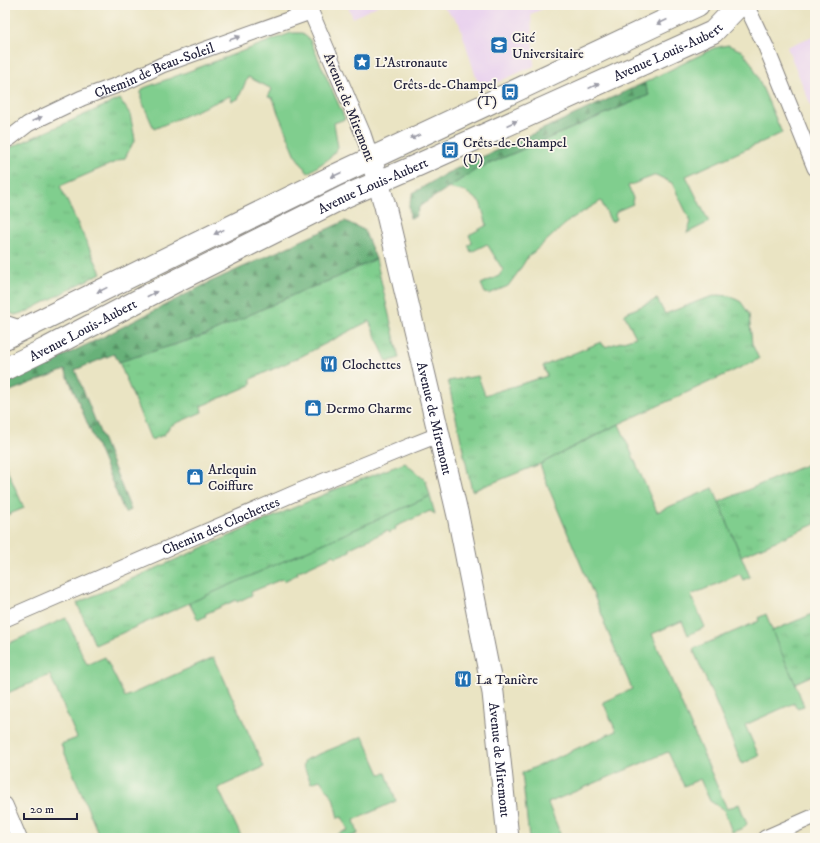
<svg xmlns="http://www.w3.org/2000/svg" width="820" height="843" font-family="'IM FELL DW Pica',serif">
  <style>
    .built { fill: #e9d2ee }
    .green { fill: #80ce8e; stroke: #517864 }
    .forest { fill: url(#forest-firs); stroke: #456a5a }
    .park { fill: url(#park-tufts); stroke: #517864 }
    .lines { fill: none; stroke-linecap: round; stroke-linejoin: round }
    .street-casing { stroke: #86837f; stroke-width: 17 }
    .secondary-casing { stroke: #86837f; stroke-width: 23 }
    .primary-casing { stroke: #86837f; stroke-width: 24 }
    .street { stroke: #fff; stroke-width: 15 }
    .secondary { stroke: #fff; stroke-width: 21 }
    .primary { stroke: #fff; stroke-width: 22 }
    .oneway { fill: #9c9ca7 }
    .labels { text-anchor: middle; stroke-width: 3.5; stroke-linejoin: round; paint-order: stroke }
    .poi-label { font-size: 14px; fill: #22223b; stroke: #fbf7ec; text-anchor: start }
    .street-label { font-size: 14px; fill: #22223b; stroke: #fbf7ec }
  </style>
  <defs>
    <pattern id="forest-firs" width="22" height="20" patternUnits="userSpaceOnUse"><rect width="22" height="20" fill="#68b179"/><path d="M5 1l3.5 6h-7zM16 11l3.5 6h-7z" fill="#559064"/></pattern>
    <pattern id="park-tufts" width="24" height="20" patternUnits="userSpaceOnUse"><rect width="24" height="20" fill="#80ce8e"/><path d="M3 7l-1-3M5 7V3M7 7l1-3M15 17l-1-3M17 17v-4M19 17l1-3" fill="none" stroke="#6eb17b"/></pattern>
  </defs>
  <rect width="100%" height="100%" fill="#fbf7ec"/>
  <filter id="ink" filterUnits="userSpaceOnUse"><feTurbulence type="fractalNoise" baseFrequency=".025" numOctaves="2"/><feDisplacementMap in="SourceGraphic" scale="8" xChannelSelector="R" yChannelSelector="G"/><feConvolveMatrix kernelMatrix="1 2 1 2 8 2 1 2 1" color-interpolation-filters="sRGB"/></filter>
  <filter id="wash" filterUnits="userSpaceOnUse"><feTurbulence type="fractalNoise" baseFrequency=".012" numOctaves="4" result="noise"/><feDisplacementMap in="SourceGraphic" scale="16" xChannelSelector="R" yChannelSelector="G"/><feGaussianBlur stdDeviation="0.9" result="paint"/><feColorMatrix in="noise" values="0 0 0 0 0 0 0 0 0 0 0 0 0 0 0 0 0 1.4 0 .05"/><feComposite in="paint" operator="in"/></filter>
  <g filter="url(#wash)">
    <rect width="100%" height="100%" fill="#eae4c3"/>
    <path class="built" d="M347,5H379L353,18Z
      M441,5H551L531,14L534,66L480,90L459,23Z
      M815,35V116L787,47Z"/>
    <path class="green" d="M291,33H302L310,40L345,119L334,123L338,147L330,158L308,173L297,158L278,113L273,98L268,97L272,89L248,77L238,99L232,101L230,96L154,129L141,99V92L144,88Z
      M728,45L742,51L752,64L782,133L686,176L709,222L687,233L691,222L672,183L656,175L628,186L633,198L632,202L633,204L617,211L615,215L617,219L611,222L601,201L571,219L527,258L519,271L508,286L489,294L485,293L481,284L499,276L503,270L487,244L471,252L468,245L471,244L472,242L469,235L487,225L480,202L466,192L447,188L477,169L649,95L644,83L714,48Z
      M619,424L657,512L713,488L750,577L743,580L740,574L691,595L705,627L688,635L682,621L652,634L682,705L727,809L739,804L747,824L743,828L732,832L724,810L710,801L700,779L684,786L668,752L548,803L562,838H529L522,773L616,731L603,702L632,689L604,623L605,622L547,484L540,464Z
      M430,496L435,514L430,511L395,527L396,529L389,533L387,531L350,548V551L336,557L334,555L297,572L298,574L284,581L282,579L251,592L252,595L237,602L236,600L205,614L206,616L198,620L189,603Z
      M766,614C777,645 793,675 804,706L797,708L794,703L745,725L759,756L742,764L693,649L759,621L758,618Z
      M66,618L87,665L105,657L125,697L214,657L264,767L218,788L242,838H100L61,744L77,738L50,675L5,694V645Z
      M363,736L380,774L386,773L396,801L354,820L358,834L346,838L339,837L338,834L348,830L342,817L338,818L333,798L320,780L311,783L303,765L305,760Z"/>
    <path class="forest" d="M644,83L649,95L477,169L420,206L415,217L410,218L409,204L413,193L447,173Z
      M345,221L364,230L376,259L336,278L300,292L206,335L119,362L114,354L75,370L131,510L125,513L65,370L5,393V384L105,336L210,282Z"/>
    <path class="park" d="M120,99L130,114L135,139L125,158L60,186L101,273L28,311L15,315L5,310V150Z
      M376,259L399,358L387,362L369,321L300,357L251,379V385L201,406L202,412L170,426L164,435L151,440L119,362L206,335L300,292L336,278Z
      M718,295L730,296L741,302L749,314L752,344L759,359L606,430L540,464L472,491L448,381L478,376L485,395L547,376L543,366L601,342L605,347L636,337L624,314L657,299L665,314L704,299Z
      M815,461V524L741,556L719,502Z
      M405,463L426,481L430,496L95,645L77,603L341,487Z
      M5,465L24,508L5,516Z
      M815,613V674L795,683L772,631Z"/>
  </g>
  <g filter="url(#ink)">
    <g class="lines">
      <defs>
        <g id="street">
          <path d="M308,5L363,134L371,158"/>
          <path d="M746,5L766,47L815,168"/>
          <path id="s1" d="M5,141L10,138L28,124L82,98L126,82L162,65L310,12"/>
          <path d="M5,323L23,329"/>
          <path id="s2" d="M5,619L302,490L410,446L438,435"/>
          <path d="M5,805L19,838"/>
          <path d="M765,838L815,816"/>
        </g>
        <g id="secondary">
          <path id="s3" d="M371,158L385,206L458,516L488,667L493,693L502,779L508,838"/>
        </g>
        <g id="primary">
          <path d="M5,338L336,175L698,5"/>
          <path id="s4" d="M5,369L46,349L174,282L346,196L418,165L713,32L739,5"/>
        </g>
      </defs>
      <use href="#street" class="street-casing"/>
      <use href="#secondary" class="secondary-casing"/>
      <use href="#primary" class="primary-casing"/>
      <use href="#street" class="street"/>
      <use href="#secondary" class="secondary"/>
      <use href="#primary" class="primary"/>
    </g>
    <defs><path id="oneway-solid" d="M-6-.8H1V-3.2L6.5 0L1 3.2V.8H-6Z"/></defs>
    <g class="oneway">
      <use href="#oneway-solid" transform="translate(662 22) rotate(155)"/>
      <use href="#oneway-solid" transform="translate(235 38) rotate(-20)"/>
      <use href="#oneway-solid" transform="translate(594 86) rotate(-24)"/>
      <use href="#oneway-solid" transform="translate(37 119) rotate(-25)"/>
      <use href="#oneway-solid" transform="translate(512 123) rotate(-24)"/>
      <use href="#oneway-solid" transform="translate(415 137) rotate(155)"/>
      <use href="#oneway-solid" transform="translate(336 175) rotate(155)"/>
      <use href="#oneway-solid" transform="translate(219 232) rotate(154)"/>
      <use href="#oneway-solid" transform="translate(102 290) rotate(154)"/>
      <use href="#oneway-solid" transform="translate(152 294) rotate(-28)"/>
    </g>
  </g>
  <defs>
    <symbol id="university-square" viewBox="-11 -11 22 22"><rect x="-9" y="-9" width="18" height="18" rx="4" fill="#1f6fb2" stroke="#fbf7ec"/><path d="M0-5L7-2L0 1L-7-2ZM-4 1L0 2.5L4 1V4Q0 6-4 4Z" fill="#fff"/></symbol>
    <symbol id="sight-square" viewBox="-11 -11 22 22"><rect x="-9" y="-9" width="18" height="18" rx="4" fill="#1f6fb2" stroke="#fbf7ec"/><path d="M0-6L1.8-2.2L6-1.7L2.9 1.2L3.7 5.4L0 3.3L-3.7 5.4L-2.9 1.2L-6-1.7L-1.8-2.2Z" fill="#fff"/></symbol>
    <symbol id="bus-square" viewBox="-11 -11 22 22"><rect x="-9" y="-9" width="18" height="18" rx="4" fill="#1f6fb2" stroke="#fbf7ec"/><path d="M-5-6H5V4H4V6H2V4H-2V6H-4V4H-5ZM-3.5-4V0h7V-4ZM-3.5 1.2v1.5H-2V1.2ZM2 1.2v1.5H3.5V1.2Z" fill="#fff"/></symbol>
    <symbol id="restaurant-square" viewBox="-11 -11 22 22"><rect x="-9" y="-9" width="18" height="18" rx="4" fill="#1f6fb2" stroke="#fbf7ec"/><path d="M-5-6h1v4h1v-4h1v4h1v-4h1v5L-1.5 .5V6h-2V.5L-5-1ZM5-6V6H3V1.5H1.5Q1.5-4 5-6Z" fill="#fff"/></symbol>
    <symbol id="shop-square" viewBox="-11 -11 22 22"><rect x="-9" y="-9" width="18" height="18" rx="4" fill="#1f6fb2" stroke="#fbf7ec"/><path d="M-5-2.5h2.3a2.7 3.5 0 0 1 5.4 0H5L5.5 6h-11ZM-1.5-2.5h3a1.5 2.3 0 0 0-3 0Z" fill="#fff"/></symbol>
  </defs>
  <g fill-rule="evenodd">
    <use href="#university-square" x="489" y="35" width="20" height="20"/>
    <use href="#sight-square" x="352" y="52" width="20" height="20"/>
    <use href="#bus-square" x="500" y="82" width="20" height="20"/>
    <use href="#bus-square" x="440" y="140" width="20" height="20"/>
    <use href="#restaurant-square" x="319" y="354" width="20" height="20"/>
    <use href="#shop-square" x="303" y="398" width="20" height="20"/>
    <use href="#shop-square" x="185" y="467" width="20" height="20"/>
    <use href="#restaurant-square" x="453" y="669" width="20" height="20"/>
  </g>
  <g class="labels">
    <g class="poi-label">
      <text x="512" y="42">Cité<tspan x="512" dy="16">Universitaire</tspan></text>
      <text x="375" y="67">L'Astronaute</text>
      <text x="497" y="89" text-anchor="end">Crêts-de-Champel<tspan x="497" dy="16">(T)</tspan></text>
      <text x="463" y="147">Crêts-de-Champel<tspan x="463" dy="16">(U)</tspan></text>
      <text x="342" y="369">Clochettes</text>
      <text x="326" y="413">Dermo Charme</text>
      <text x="208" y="474">Arlequin<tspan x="208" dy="16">Coiffure</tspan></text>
      <text x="476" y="684">La Tanière</text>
    </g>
    <g class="street-label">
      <text dy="5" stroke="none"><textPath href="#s4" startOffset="735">Avenue Louis-Aubert</textPath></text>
      <text dy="5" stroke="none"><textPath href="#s1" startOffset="166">Chemin de Beau-Soleil</textPath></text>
      <text transform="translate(350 107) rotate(68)" y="5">Avenue de Miremont</text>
      <text dy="5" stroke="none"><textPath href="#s4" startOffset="411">Avenue Louis-Aubert</textPath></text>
      <text dy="5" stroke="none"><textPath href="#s4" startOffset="87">Avenue Louis-Aubert</textPath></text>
      <text dy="5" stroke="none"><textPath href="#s3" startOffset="268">Avenue de Miremont</textPath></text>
      <text dy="5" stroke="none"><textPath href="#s2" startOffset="235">Chemin des Clochettes</textPath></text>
      <text dy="5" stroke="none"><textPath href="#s3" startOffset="616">Avenue de Miremont</textPath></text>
    </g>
  </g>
  <rect width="820" height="843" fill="none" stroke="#fbf7ec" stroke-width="20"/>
  <path d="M24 813v6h53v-6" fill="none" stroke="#22223b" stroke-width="2"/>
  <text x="30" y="813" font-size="12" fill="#22223b" stroke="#fbf7ec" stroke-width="3" paint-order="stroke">20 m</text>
</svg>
